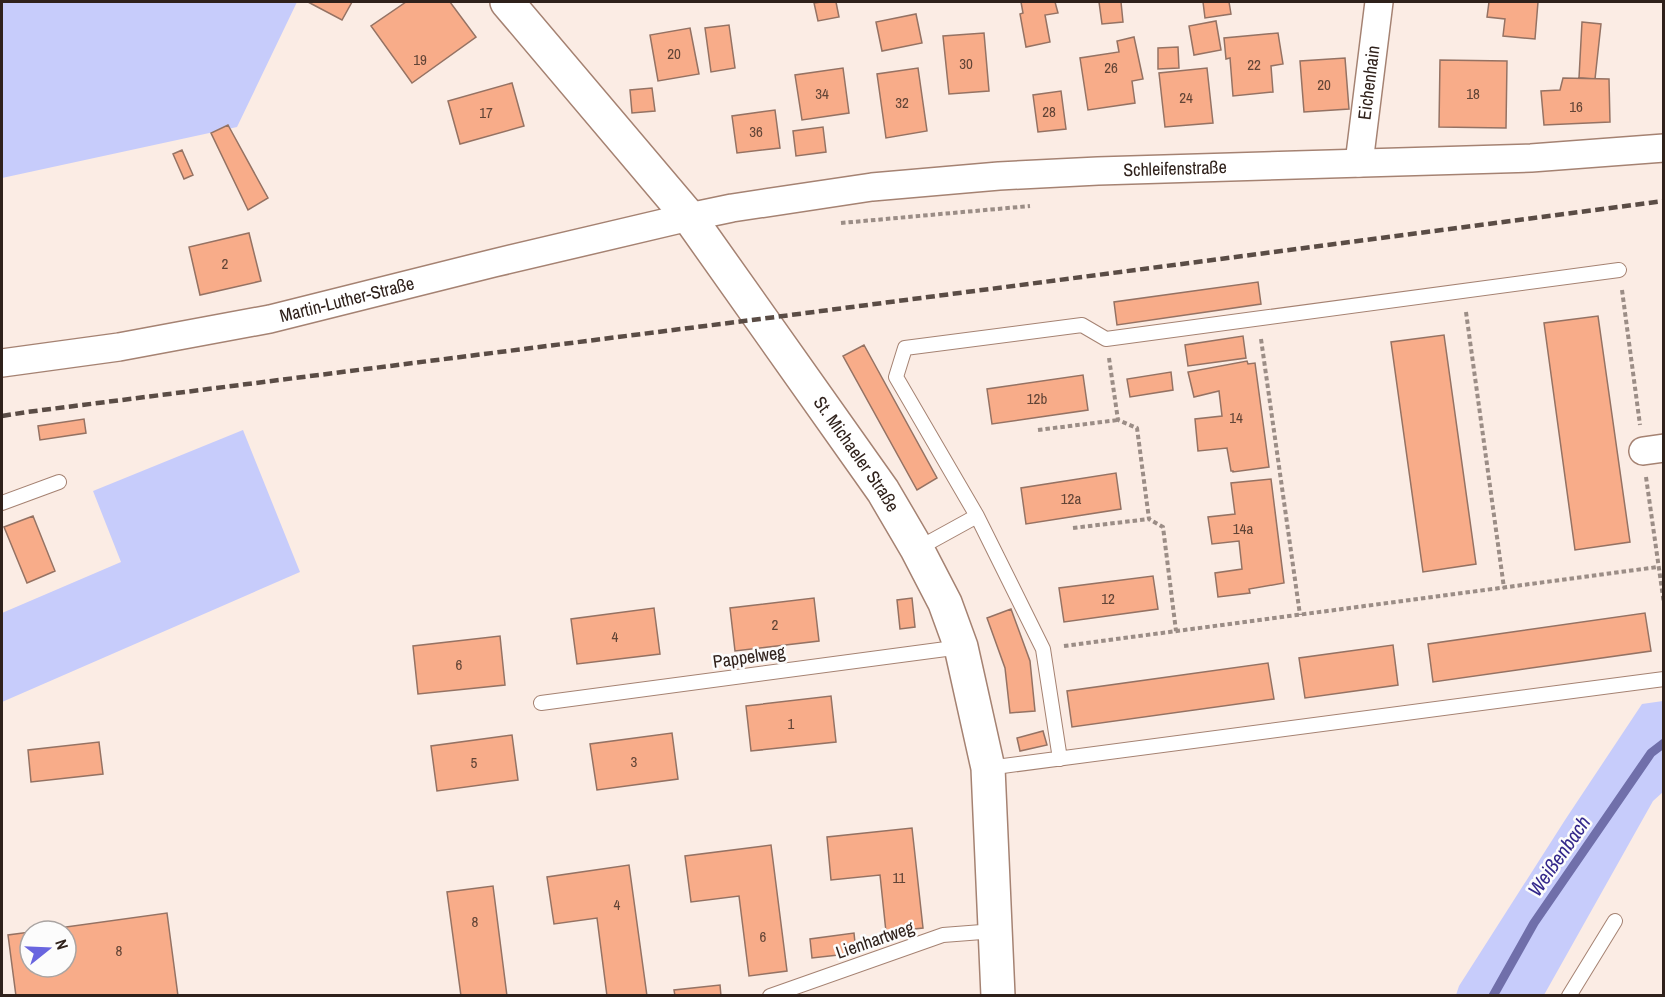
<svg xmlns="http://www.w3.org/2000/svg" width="1665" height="997" font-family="'Archivo Narrow',sans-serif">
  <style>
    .green { fill: #c7ccfb }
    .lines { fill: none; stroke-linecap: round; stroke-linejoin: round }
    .stream { stroke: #706faa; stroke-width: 9 }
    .building { fill: #f8ac89; stroke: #957263; stroke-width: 1.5 }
    .service-casing { stroke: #a58272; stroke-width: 16 }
    .minor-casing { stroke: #a58272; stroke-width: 30 }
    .secondary-casing { stroke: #a58272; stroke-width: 36 }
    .path { stroke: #9b8d86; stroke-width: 4; stroke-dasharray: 4.5 3; stroke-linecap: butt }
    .service { stroke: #fff; stroke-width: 14 }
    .minor { stroke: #fff; stroke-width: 27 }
    .secondary { stroke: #fff; stroke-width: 33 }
    .rail { stroke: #5a4c45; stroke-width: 4.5; stroke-dasharray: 9 4.5; stroke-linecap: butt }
    .labels { text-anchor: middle; stroke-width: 5; stroke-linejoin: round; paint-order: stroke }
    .number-label { font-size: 15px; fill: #614436 }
    .street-label { font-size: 18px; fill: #2f211b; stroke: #fcfcfc }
    .water-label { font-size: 20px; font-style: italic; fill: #33278a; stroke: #fcfcfc }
  </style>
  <rect width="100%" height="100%" fill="#fbece4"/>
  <path class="green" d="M2,2H297L237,127L2,178Z
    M243,430L300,572L2,702V613L121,562L93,491Z
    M1663,701V792L1653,801L1544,995H1456L1459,986L1565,820L1642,704Z"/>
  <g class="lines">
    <path class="stream" d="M1493,996L1534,923L1651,753L1664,743"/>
  </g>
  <path class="building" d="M308,2H352L342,20Z
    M406,2H450L476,37L412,83L371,26Z
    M821,2H836L839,17L818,21L814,3Z
    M1021,2H1055L1058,13L1045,15L1050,42L1026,47L1020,14L1023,13Z
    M1099,2H1121L1123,22L1102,24Z
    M1203,2H1229L1231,14L1205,18Z
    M1489,2H1538L1535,39L1503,36L1505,19L1487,17Z
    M916,14L922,43L882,51L876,22Z
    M1216,21L1221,50L1194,55L1189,26Z
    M1582,22L1601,24L1595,79L1579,78Z
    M729,25L735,68L711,72L705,28Z
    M690,28L699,74L658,81L650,35Z
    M984,33L989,91L949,94L943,36Z
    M1278,33L1283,64L1271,66L1273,92L1233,96L1230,58L1226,59L1224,38Z
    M1134,37L1143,79L1132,81L1135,103L1088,110L1080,58L1119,52L1117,41Z
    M1178,47L1179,68L1158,69V48Z
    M1345,58L1349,109L1304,112L1300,61Z
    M1440,60L1507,61L1506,128L1439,127Z
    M843,68L849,113L802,120L795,75Z
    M918,68L927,131L886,138L877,74Z
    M1207,68L1213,123L1165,127L1159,73Z
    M1563,78L1609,79L1610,122L1544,125L1541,91L1560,90Z
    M512,83L524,126L460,144L448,101Z
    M652,88L655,111L632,113L630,90Z
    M1061,91L1066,129L1038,132L1033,95Z
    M775,110L780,148L737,153L732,116Z
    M228,125L268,198L248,210L211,133Z
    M823,127L826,152L796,156L793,131Z
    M182,150L193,175L184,179L173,154Z
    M249,233L261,281L200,295L189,247Z
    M1258,282L1261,304L1117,325L1114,302Z
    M1598,316L1630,542L1575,550L1544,323Z
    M1444,335L1476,564L1423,572L1391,342Z
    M1243,336L1246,358L1188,366L1185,345Z
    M864,345L937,478L917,490L843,356Z
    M1247,361L1248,364L1255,363L1269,467L1233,472V471H1231L1227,448L1198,451L1195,419L1222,416L1219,391L1194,397L1188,372Z
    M1171,372L1173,390L1130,397L1127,379Z
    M1083,375L1088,410L992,424L987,389Z
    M84,419L86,433L40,440L38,426Z
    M1116,473L1121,509L1026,524L1021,488Z
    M1271,479L1284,583L1249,589L1250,593L1218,597L1215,573L1242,569L1239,541L1212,544L1208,517L1235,514L1231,483Z
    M33,516L55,571L27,583L4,527Z
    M1153,576L1158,609L1064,622L1059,588Z
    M814,598L819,641L735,651L730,608Z
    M912,598L915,627L900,629L897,600Z
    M654,608L660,654L577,664L571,619Z
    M1011,609L1030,661L1035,711L1010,713L1005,668L987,618Z
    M1645,613L1651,651L1433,682L1428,644Z
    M500,636L505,685L418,694L413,646Z
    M1393,645L1398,685L1305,698L1299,658Z
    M1268,663L1274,699L1072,727L1067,691Z
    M831,696L836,742L751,751L746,706Z
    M1043,731L1047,745L1020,751L1017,738Z
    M672,733L678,779L597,790L590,744Z
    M512,735L518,780L437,791L431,746Z
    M99,742L103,774L31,782L28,750Z
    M912,828L923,928L886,932L880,875L831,880L827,837Z
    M771,845L787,971L749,976L739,896L691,902L685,856Z
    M629,865L647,996H607L597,918L554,924L547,877Z
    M493,886L507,996H461L447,892Z
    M167,913L178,996H16L8,935L30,932V967H66V931H37Z
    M854,933L856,953L812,958L810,939Z
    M720,985L721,996H675L674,990Z"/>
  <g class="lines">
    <defs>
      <path id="service" d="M2,503L59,482
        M917,549L977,516
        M541,703L961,647
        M1060,759L1043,649L977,516L896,377L905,348L1082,325L1106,339L1619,270
        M988,768L1664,679
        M770,996L943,935L995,931
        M1569,996L1615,921"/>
      <g id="minor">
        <path id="s1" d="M1359,163L1379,2"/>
        <path id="s2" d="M2,363L119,347L270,319L494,263L689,217L732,208L872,187L999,176L1098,171L1531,158L1664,148"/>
        <path d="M1643,451L1664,448"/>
      </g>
      <g id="secondary">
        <path id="s3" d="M507,2L689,217L883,491L917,549L945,603L961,647L988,768L998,996"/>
      </g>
    </defs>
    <use href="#service" class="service-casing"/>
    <use href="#minor" class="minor-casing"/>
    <use href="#secondary" class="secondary-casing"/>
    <path class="path" d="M841,223L1030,206
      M1622,290L1640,425
      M1466,312L1504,588
      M1261,339L1300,615
      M1109,358L1118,420L1137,428L1149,519L1163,527L1176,631
      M1038,430L1118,420
      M1646,477L1664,604
      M1073,528L1149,519
      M1064,646L1658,567"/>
    <use href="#service" class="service"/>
    <use href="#minor" class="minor"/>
    <use href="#secondary" class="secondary"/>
    <path class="rail" d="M2,416L27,412L760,319L1664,201"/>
  </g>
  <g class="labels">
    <g class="number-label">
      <text x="674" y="59">20</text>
      <text x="420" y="65">19</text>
      <text x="966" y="69">30</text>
      <text x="1254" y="70">22</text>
      <text x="1111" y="73">26</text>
      <text x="1324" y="90">20</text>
      <text x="822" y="99">34</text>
      <text x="1473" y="99">18</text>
      <text x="1186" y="103">24</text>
      <text x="902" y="108">32</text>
      <text x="1576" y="112">16</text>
      <text x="1049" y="117">28</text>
      <text x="486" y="118">17</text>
      <text x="756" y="137">36</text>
      <text x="225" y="269">2</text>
      <text x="1037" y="404">12b</text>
      <text x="1236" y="423">14</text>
      <text x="1071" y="504">12a</text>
      <text x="1243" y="534">14a</text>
      <text x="1108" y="604">12</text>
      <text x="775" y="630">2</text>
      <text x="615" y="642">4</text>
      <text x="459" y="670">6</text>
      <text x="791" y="729">1</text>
      <text x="634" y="767">3</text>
      <text x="474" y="768">5</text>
      <text x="899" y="883">11</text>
      <text x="617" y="910">4</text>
      <text x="475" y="927">8</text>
      <text x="763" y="942">6</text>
      <text x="119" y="956">8</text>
    </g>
    <g class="street-label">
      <text dy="6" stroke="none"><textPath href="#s1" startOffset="81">Eichenhain</textPath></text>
      <text dy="6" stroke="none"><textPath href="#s2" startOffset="1192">Schleifenstraße</textPath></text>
      <text dy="6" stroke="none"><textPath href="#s2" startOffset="351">Martin-Luther-Straße</textPath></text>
      <text dy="6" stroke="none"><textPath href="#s3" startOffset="572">St. Michaeler Straße</textPath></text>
      <text transform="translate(749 657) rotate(-8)" y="6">Pappelweg</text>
      <text transform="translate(875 940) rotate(-19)" y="6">Lienhartweg</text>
    </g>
    <g class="water-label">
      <text transform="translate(1559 856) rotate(-55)" y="7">Weißenbach</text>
    </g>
  </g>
  <rect width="1665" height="997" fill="none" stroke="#2f211b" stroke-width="6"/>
  <g transform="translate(48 949) rotate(72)"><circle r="28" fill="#fcfcfc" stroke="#aaa4a2" stroke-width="1.5"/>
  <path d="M0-4.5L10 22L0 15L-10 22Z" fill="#6965df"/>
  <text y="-9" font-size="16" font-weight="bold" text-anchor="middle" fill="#2f211b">N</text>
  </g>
</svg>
